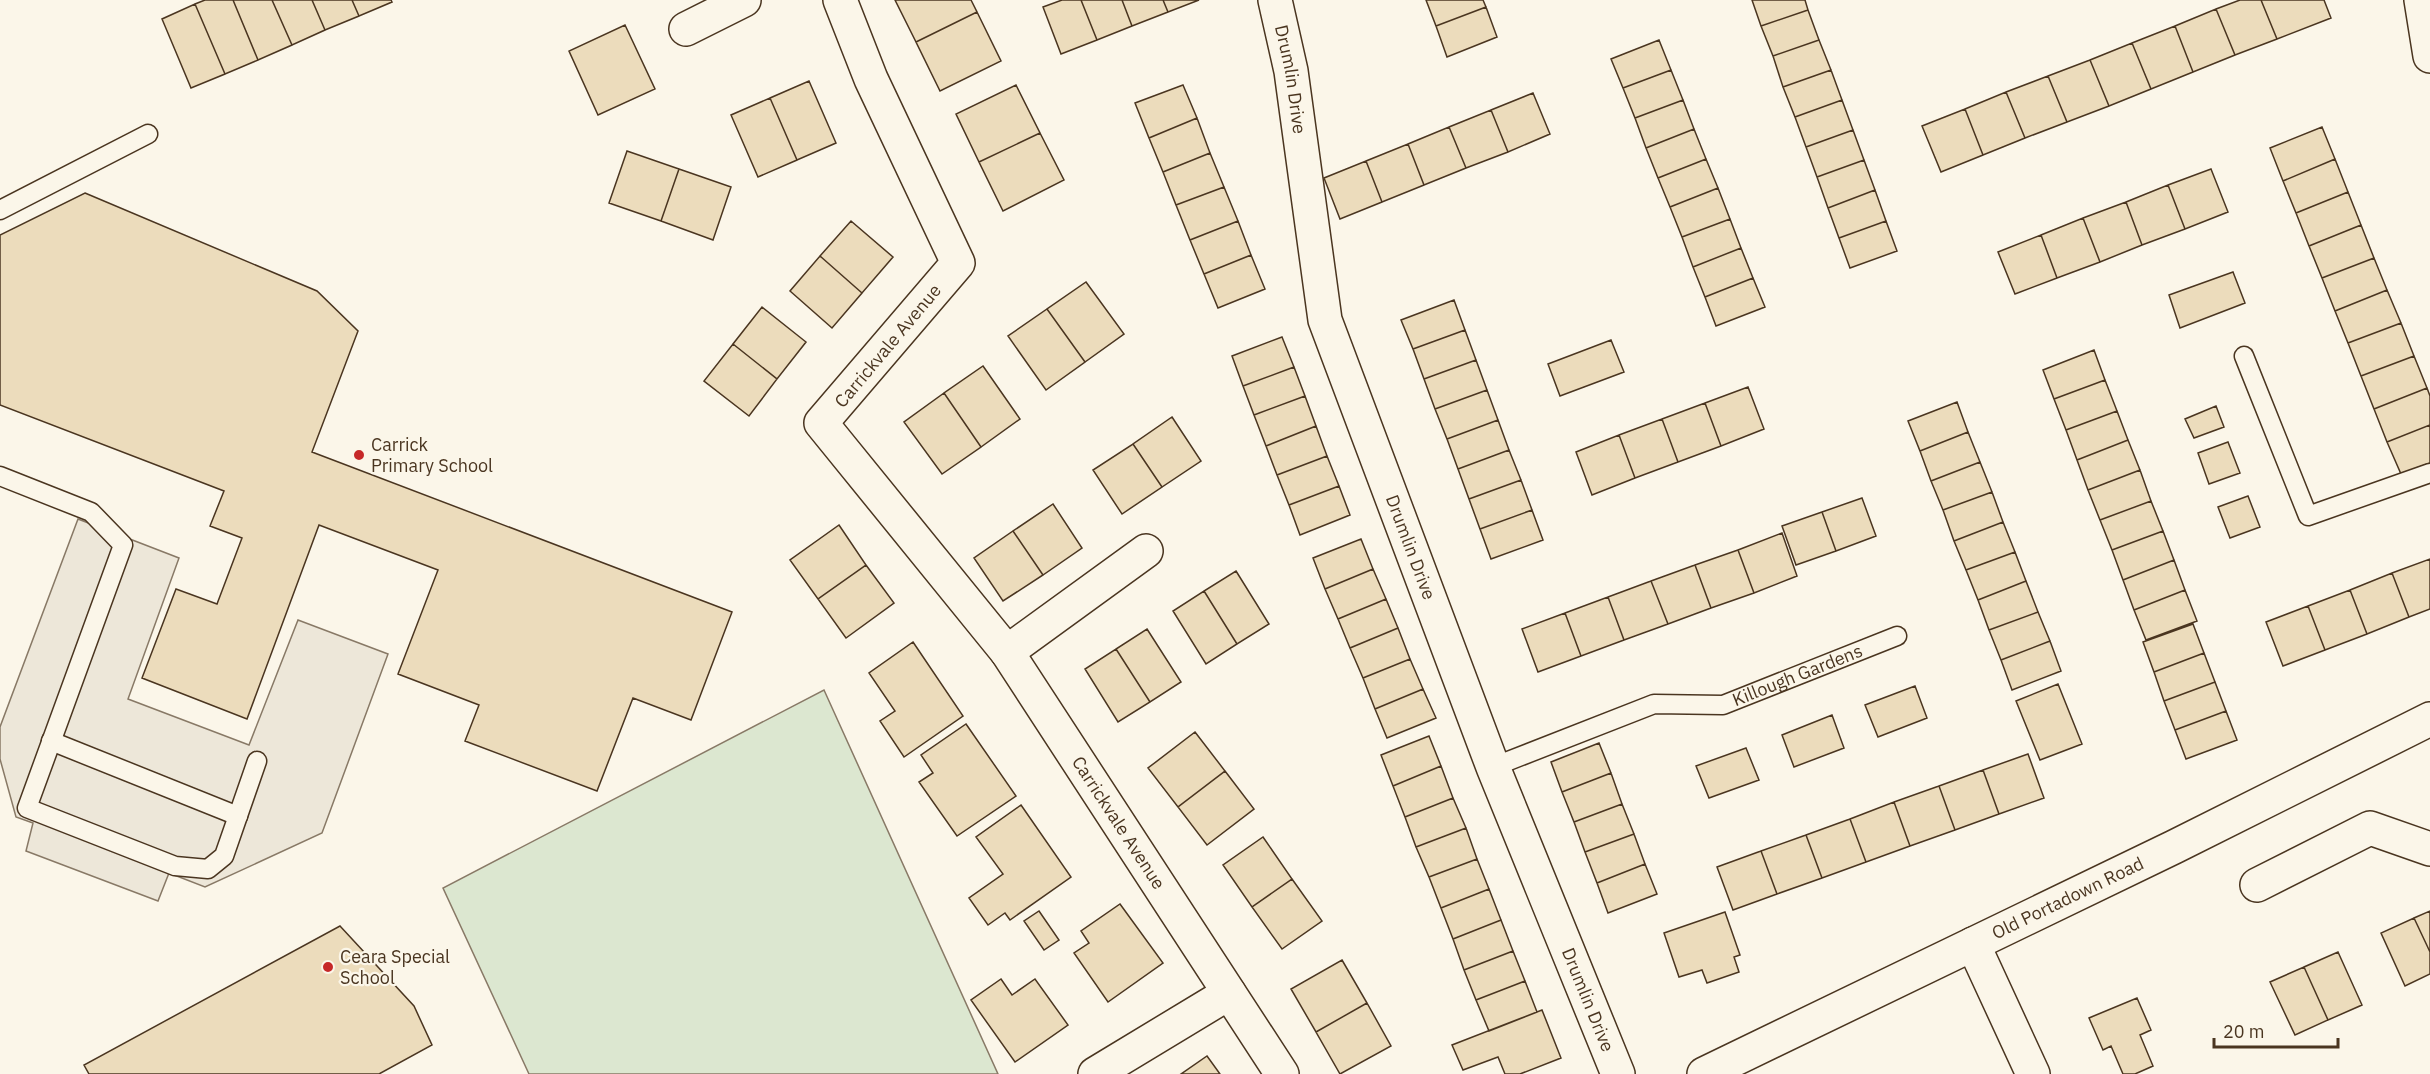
<svg xmlns="http://www.w3.org/2000/svg" width="2430" height="1074" font-family="'IBM Plex Sans',sans-serif">
  <style>
    .green { fill: #dce7d0; stroke: #887966; stroke-width: 1.5 }
    .parking { fill: #ede7d9; stroke: #887966; stroke-width: 1.5 }
    .building { fill: #ecdcbc; stroke: #4a3520; stroke-width: 1.5 }
    .lines { fill: none; stroke-linecap: round; stroke-linejoin: round }
    .service-casing { stroke: #4a3520; stroke-width: 21 }
    .minor-casing { stroke: #4a3520; stroke-width: 36 }
    .secondary-casing { stroke: #4a3520; stroke-width: 36 }
    .service { stroke: #fbf6e9; stroke-width: 18 }
    .minor { stroke: #fbf6e9; stroke-width: 33 }
    .secondary { stroke: #fbf6e9; stroke-width: 33 }
    .poi-dot { fill: #c62828; stroke: #fbf6e9; stroke-width: 2 }
    .labels { text-anchor: middle; stroke-width: 4.5; stroke-linejoin: round; paint-order: stroke }
    .street-label { font-size: 18px; fill: #4a3520; stroke: #fbf6e9 }
    .poi-label { font-size: 18px; fill: #4a3520; stroke: #fbf6e9; text-anchor: start }
  </style>
  <rect width="100%" height="100%" fill="#fbf6e9"/>
  <path class="green" d="M824,690L998,1074H529L443,888Z"/>
  <path class="parking" d="M78,519L179,558L128,699L249,745L298,620L388,654L322,833L205,887L169,873L158,901L26,851L33,823L16,817L0,759V727Z"/>
  <path class="building" d="M205,0H233L258,60L225,74L195,4Z
    M233,0H272L292,45L258,60Z
    M272,0H312L325,30L292,45Z
    M312,0H352L359,16L325,30Z
    M352,0H391L392,2L359,16Z
    M895,0H971L977,12L916,42Z
    M1062,0H1081L1097,40L1061,54L1043,7Z
    M1081,0H1122L1132,26L1097,40Z
    M1122,0H1163L1168,12L1132,26Z
    M1163,0H1199L1168,12Z
    M1426,0H1483L1486,7L1436,26Z
    M1752,0H1805L1808,10L1761,26Z
    M2240,0H2261L2277,39L2235,55L2216,9Z
    M2261,0H2324L2331,18L2277,39Z
    M195,4L225,74L191,88L162,19Z
    M1486,7L1497,37L1447,57L1436,26Z
    M2216,9L2235,55L2193,72L2175,26Z
    M1808,10L1819,40L1773,56L1761,26Z
    M977,12L1001,61L940,91L916,42Z
    M625,25L655,89L598,115L569,51Z
    M2175,26L2193,72L2151,89L2132,43Z
    M1659,40L1671,70L1623,88L1611,59Z
    M1819,40L1831,70L1783,87L1773,56Z
    M2132,43L2151,89L2109,106L2090,60Z
    M2090,60L2109,106L2067,122L2048,76Z
    M1671,70L1683,100L1635,118L1623,88Z
    M1831,70L1842,100L1795,117L1783,87Z
    M2048,76L2067,122L2025,138L2006,92Z
    M809,81L836,143L797,160L770,98Z
    M1016,85L1040,133L979,162L956,114Z
    M1183,85L1197,118L1149,138L1135,103Z
    M2006,92L2025,138L1983,155L1965,109Z
    M1533,93L1550,134L1508,152L1491,110Z
    M770,98L797,160L758,177L731,115Z
    M1683,100L1694,129L1646,148L1635,118Z
    M1842,100L1853,130L1806,147L1795,117Z
    M1965,109L1983,155L1941,172L1922,126Z
    M1491,110L1508,152L1466,168L1449,127Z
    M1197,118L1210,153L1163,172L1149,138Z
    M1449,127L1466,168L1424,185L1408,144Z
    M2322,127L2335,159L2283,181L2270,148Z
    M1694,129L1706,159L1658,178L1646,148Z
    M1853,130L1864,160L1817,177L1806,147Z
    M1040,133L1064,180L1003,211L979,162Z
    M1408,144L1424,185L1382,202L1366,161Z
    M627,151L679,169L661,221L609,203Z
    M1210,153L1224,187L1176,205L1163,172Z
    M1706,159L1718,188L1670,207L1658,178Z
    M2335,159L2348,192L2296,213L2283,181Z
    M1864,160L1875,190L1828,208L1817,177Z
    M1366,161L1382,202L1340,219L1324,178Z
    M679,169L731,187L713,240L661,221Z
    M2211,169L2228,212L2185,229L2168,185Z
    M2168,185L2185,229L2142,245L2126,202Z
    M1224,187L1238,221L1190,240L1176,205Z
    M1718,188L1730,219L1682,237L1670,207Z
    M1875,190L1886,221L1839,238L1828,208Z
    M2348,192L2361,225L2309,246L2296,213Z
    M85,193L317,291L358,331L312,452L732,612L691,720L633,698L597,791L465,741L479,705L398,674L438,570L319,525L247,719L142,678L176,589L217,604L242,538L210,526L224,491L0,405V235Z
    M2126,202L2142,245L2100,262L2083,218Z
    M2083,218L2100,262L2057,278L2041,235Z
    M1730,219L1741,248L1693,267L1682,237Z
    M851,221L893,257L862,293L820,256Z
    M1238,221L1251,255L1204,274L1190,240Z
    M1886,221L1897,251L1850,268L1839,238Z
    M2361,225L2374,258L2322,278L2309,246Z
    M2041,235L2057,278L2015,294L1998,252Z
    M1741,248L1753,278L1705,297L1693,267Z
    M1251,255L1265,289L1218,308L1204,274Z
    M820,256L862,293L832,328L790,291Z
    M2374,258L2387,290L2335,311L2322,278Z
    M2233,272L2245,303L2180,328L2169,295Z
    M1753,278L1765,307L1716,326L1705,297Z
    M1086,282L1124,334L1085,362L1047,309Z
    M2387,290L2401,323L2348,343L2335,311Z
    M1454,300L1465,330L1413,349L1401,320Z
    M762,307L806,342L777,379L733,344Z
    M1047,309L1085,362L1046,390L1008,336Z
    M2401,323L2414,356L2361,376L2348,343Z
    M1465,330L1476,360L1424,379L1413,349Z
    M1282,337L1294,367L1243,386L1232,356Z
    M1611,340L1624,372L1560,396L1548,364Z
    M733,344L777,379L749,416L704,381Z
    M2094,350L2105,380L2054,399L2043,370Z
    M2414,356L2427,388L2374,409L2361,376Z
    M1476,360L1487,390L1435,409L1424,379Z
    M983,366L1020,419L981,447L944,393Z
    M1294,367L1305,396L1254,415L1243,386Z
    M2105,380L2117,411L2066,430L2054,399Z
    M1748,387L1764,429L1721,446L1705,403Z
    M2427,388L2430,396V425L2387,442L2374,409Z
    M1487,390L1498,420L1447,439L1435,409Z
    M944,393L981,447L942,474L904,422Z
    M1305,396L1316,426L1266,446L1254,415Z
    M1957,402L1968,432L1920,451L1908,421Z
    M1705,403L1721,446L1678,462L1662,419Z
    M2216,406L2224,427L2194,438L2185,419Z
    M2117,411L2128,440L2077,460L2066,430Z
    M1172,417L1201,461L1162,487L1133,444Z
    M1662,419L1678,462L1635,478L1619,435Z
    M1498,420L1509,450L1458,469L1447,439Z
    M2430,425V463L2401,474L2387,442Z
    M1316,426L1327,456L1277,475L1266,446Z
    M1968,432L1980,462L1931,481L1920,451Z
    M1619,435L1635,478L1592,495L1576,452Z
    M2128,440L2140,470L2088,490L2077,460Z
    M2228,442L2240,473L2209,484L2198,453Z
    M1133,444L1162,487L1122,514L1093,470Z
    M1509,450L1521,480L1469,499L1458,469Z
    M1327,456L1339,486L1289,505L1277,475Z
    M1980,462L1992,492L1943,510L1931,481Z
    M2140,470L2151,501L2100,520L2088,490Z
    M1521,480L1532,510L1480,529L1469,499Z
    M1339,486L1350,515L1300,535L1289,505Z
    M1992,492L2003,522L1954,541L1943,510Z
    M2248,496L2260,527L2230,538L2218,507Z
    M1862,498L1876,536L1836,551L1822,512Z
    M2151,501L2163,531L2112,550L2100,520Z
    M1053,504L1082,548L1043,575L1013,531Z
    M1532,510L1543,540L1491,559L1480,529Z
    M1822,512L1836,551L1796,565L1782,526Z
    M2003,522L2015,552L1966,570L1954,541Z
    M839,525L866,565L818,599L790,560Z
    M1013,531L1043,575L1003,601L974,558Z
    M2163,531L2174,560L2123,580L2112,550Z
    M1782,533L1797,576L1754,593L1738,550Z
    M1361,539L1373,569L1325,589L1313,558Z
    M1738,550L1754,593L1711,608L1695,565Z
    M2015,552L2026,581L1978,600L1966,570Z
    M2430,559V609L2409,617L2392,573Z
    M2174,560L2185,590L2134,610L2123,580Z
    M866,565L894,603L846,638L818,599Z
    M1695,565L1711,608L1668,624L1651,581Z
    M1373,569L1386,599L1338,619L1325,589Z
    M1236,571L1269,624L1237,644L1204,591Z
    M2392,573L2409,617L2367,634L2350,590Z
    M1651,581L1668,624L1624,640L1608,597Z
    M2026,581L2038,612L1989,630L1978,600Z
    M2185,590L2197,621L2146,640L2134,610Z
    M2350,590L2367,634L2325,650L2308,606Z
    M1204,591L1237,644L1206,664L1173,611Z
    M1608,597L1624,640L1581,656L1565,613Z
    M1386,599L1398,628L1350,648L1338,619Z
    M2308,606L2325,650L2283,666L2266,622Z
    M2038,612L2050,641L2001,660L1989,630Z
    M1565,613L1581,656L1538,672L1522,629Z
    M2193,624L2204,653L2154,672L2143,642Z
    M1398,628L1410,659L1363,678L1350,648Z
    M1147,629L1181,682L1150,702L1116,649Z
    M2050,641L2061,671L2012,690L2001,660Z
    M913,642L963,716L904,757L880,721L895,711L869,673Z
    M1116,649L1150,702L1118,722L1085,669Z
    M2204,653L2215,682L2164,701L2154,672Z
    M1410,659L1423,689L1375,709L1363,678Z
    M2215,682L2226,711L2175,730L2164,701Z
    M2058,684L2082,744L2040,760L2016,701Z
    M1915,686L1927,718L1878,737L1865,705Z
    M1423,689L1436,718L1387,738L1375,709Z
    M2226,711L2237,740L2186,759L2175,730Z
    M1832,715L1844,748L1794,767L1782,735Z
    M966,724L1016,796L957,836L919,782L933,773L921,755Z
    M1195,732L1225,771L1178,807L1148,768Z
    M1429,736L1441,766L1393,786L1381,755Z
    M1599,743L1611,773L1562,792L1551,762Z
    M1746,748L1759,780L1709,798L1696,766Z
    M2028,754L2044,798L1999,814L1983,770Z
    M1441,766L1453,798L1405,817L1393,786Z
    M1983,770L1999,814L1955,830L1939,786Z
    M1225,771L1254,809L1207,845L1178,807Z
    M1611,773L1622,804L1574,822L1562,792Z
    M1939,786L1955,830L1910,846L1894,802Z
    M1453,798L1466,828L1416,847L1405,817Z
    M1894,802L1910,846L1866,862L1850,819Z
    M1622,804L1634,834L1585,852L1574,822Z
    M1021,805L1071,877L1010,920L1005,913L988,925L969,898L1003,874L976,837Z
    M1850,819L1866,862L1822,878L1806,835Z
    M1466,828L1477,859L1429,877L1416,847Z
    M1634,834L1645,864L1597,883L1585,852Z
    M1806,835L1822,878L1777,894L1761,851Z
    M1263,837L1292,879L1252,907L1223,865Z
    M1761,851L1777,894L1733,910L1717,867Z
    M1477,859L1489,889L1441,908L1429,877Z
    M1645,864L1657,894L1608,913L1597,883Z
    M1292,879L1322,921L1282,949L1252,907Z
    M1489,889L1501,920L1453,939L1441,908Z
    M1120,904L1163,963L1108,1002L1074,953L1089,943L1081,931Z
    M1039,911L1059,940L1044,950L1024,921Z
    M2430,911V952L2414,918Z
    M1725,912L1740,955L1734,957L1739,972L1707,983L1702,970L1679,977L1664,933Z
    M2414,918L2430,952V974L2405,986L2381,933Z
    M1501,920L1513,951L1464,970L1453,939Z
    M340,926L414,1006L432,1045L379,1074H89L84,1065Z
    M1513,951L1525,981L1476,1000L1464,970Z
    M2338,952L2362,1005L2328,1020L2304,967Z
    M1342,960L1367,1003L1316,1032L1291,989Z
    M2304,967L2328,1020L2295,1035L2270,982Z
    M1001,979L1012,995L1035,979L1068,1025L1015,1062L971,1000Z
    M1525,981L1537,1012L1489,1031L1476,1000Z
    M2137,998L2151,1030L2140,1035L2153,1066L2135,1074H2123L2111,1046L2103,1050L2089,1018Z
    M1367,1003L1391,1046L1340,1074L1316,1032Z
    M1542,1010L1561,1058L1520,1074H1505L1498,1057L1463,1070L1452,1045Z
    M1207,1056L1220,1074H1181Z"/>
  <g class="lines">
    <defs>
      <g id="service">
        <path d="M0,210L148,134"/>
        <path d="M2244,356L2308,516L2430,473"/>
        <path d="M0,476L91,512L123,545L27,808L175,866L208,869L224,856L257,761"/>
        <path d="M51,741L238,816"/>
        <path id="s1" d="M1493,767L1654,704L1723,705L1897,636"/>
      </g>
      <g id="minor">
        <path id="s2" d="M840,0L871,79L958,263L821,423L1007,652L1282,1074"/>
        <path id="s3" d="M1275,0L1291,71L1325,320L1493,767L1618,1074"/>
        <path d="M2421,0L2430,56"/>
        <path d="M686,29L744,0"/>
        <path d="M1007,652L1146,551"/>
        <path d="M2257,885L2370,828L2430,849"/>
        <path d="M1973,944L2033,1074"/>
        <path d="M1095,1074L1229,993"/>
      </g>
      <g id="secondary">
        <path id="s4" d="M1704,1074L2174,847L2430,719"/>
      </g>
    </defs>
    <use href="#service" class="service-casing"/>
    <use href="#minor" class="minor-casing"/>
    <use href="#secondary" class="secondary-casing"/>
    <use href="#service" class="service"/>
    <use href="#minor" class="minor"/>
    <use href="#secondary" class="secondary"/>
  </g>
  <g class="poi-dot">
    <circle cx="359" cy="455" r="6"/>
    <circle cx="328" cy="967" r="6"/>
  </g>
  <g class="labels">
    <g class="street-label">
      <text dy="6" stroke="none"><textPath href="#s3" startOffset="81">Drumlin Drive</textPath></text>
      <text transform="translate(888 346) rotate(-50)" y="6">Carrickvale Avenue</text>
      <text dy="6" stroke="none"><textPath href="#s3" startOffset="567">Drumlin Drive</textPath></text>
      <text dy="6" stroke="none"><textPath href="#s1" startOffset="322">Killough Gardens</textPath></text>
      <text dy="6" stroke="none"><textPath href="#s2" startOffset="998">Carrickvale Avenue</textPath></text>
      <text dy="6" stroke="none"><textPath href="#s4" startOffset="404">Old Portadown Road</textPath></text>
      <text dy="6" stroke="none"><textPath href="#s3" startOffset="1053">Drumlin Drive</textPath></text>
    </g>
    <g class="poi-label">
      <text x="371" y="451">Carrick<tspan x="371" dy="21">Primary School</tspan></text>
      <text x="340" y="963">Ceara Special<tspan x="340" dy="21">School</tspan></text>
    </g>
  </g>
  <path d="M2214 1038v9h124v-9" fill="none" stroke="#4a3520" stroke-width="3"/>
  <text x="2223" y="1038" font-size="18" fill="#4a3520" stroke="#fbf6e9" stroke-width="4.5" paint-order="stroke">20 m</text>
</svg>
